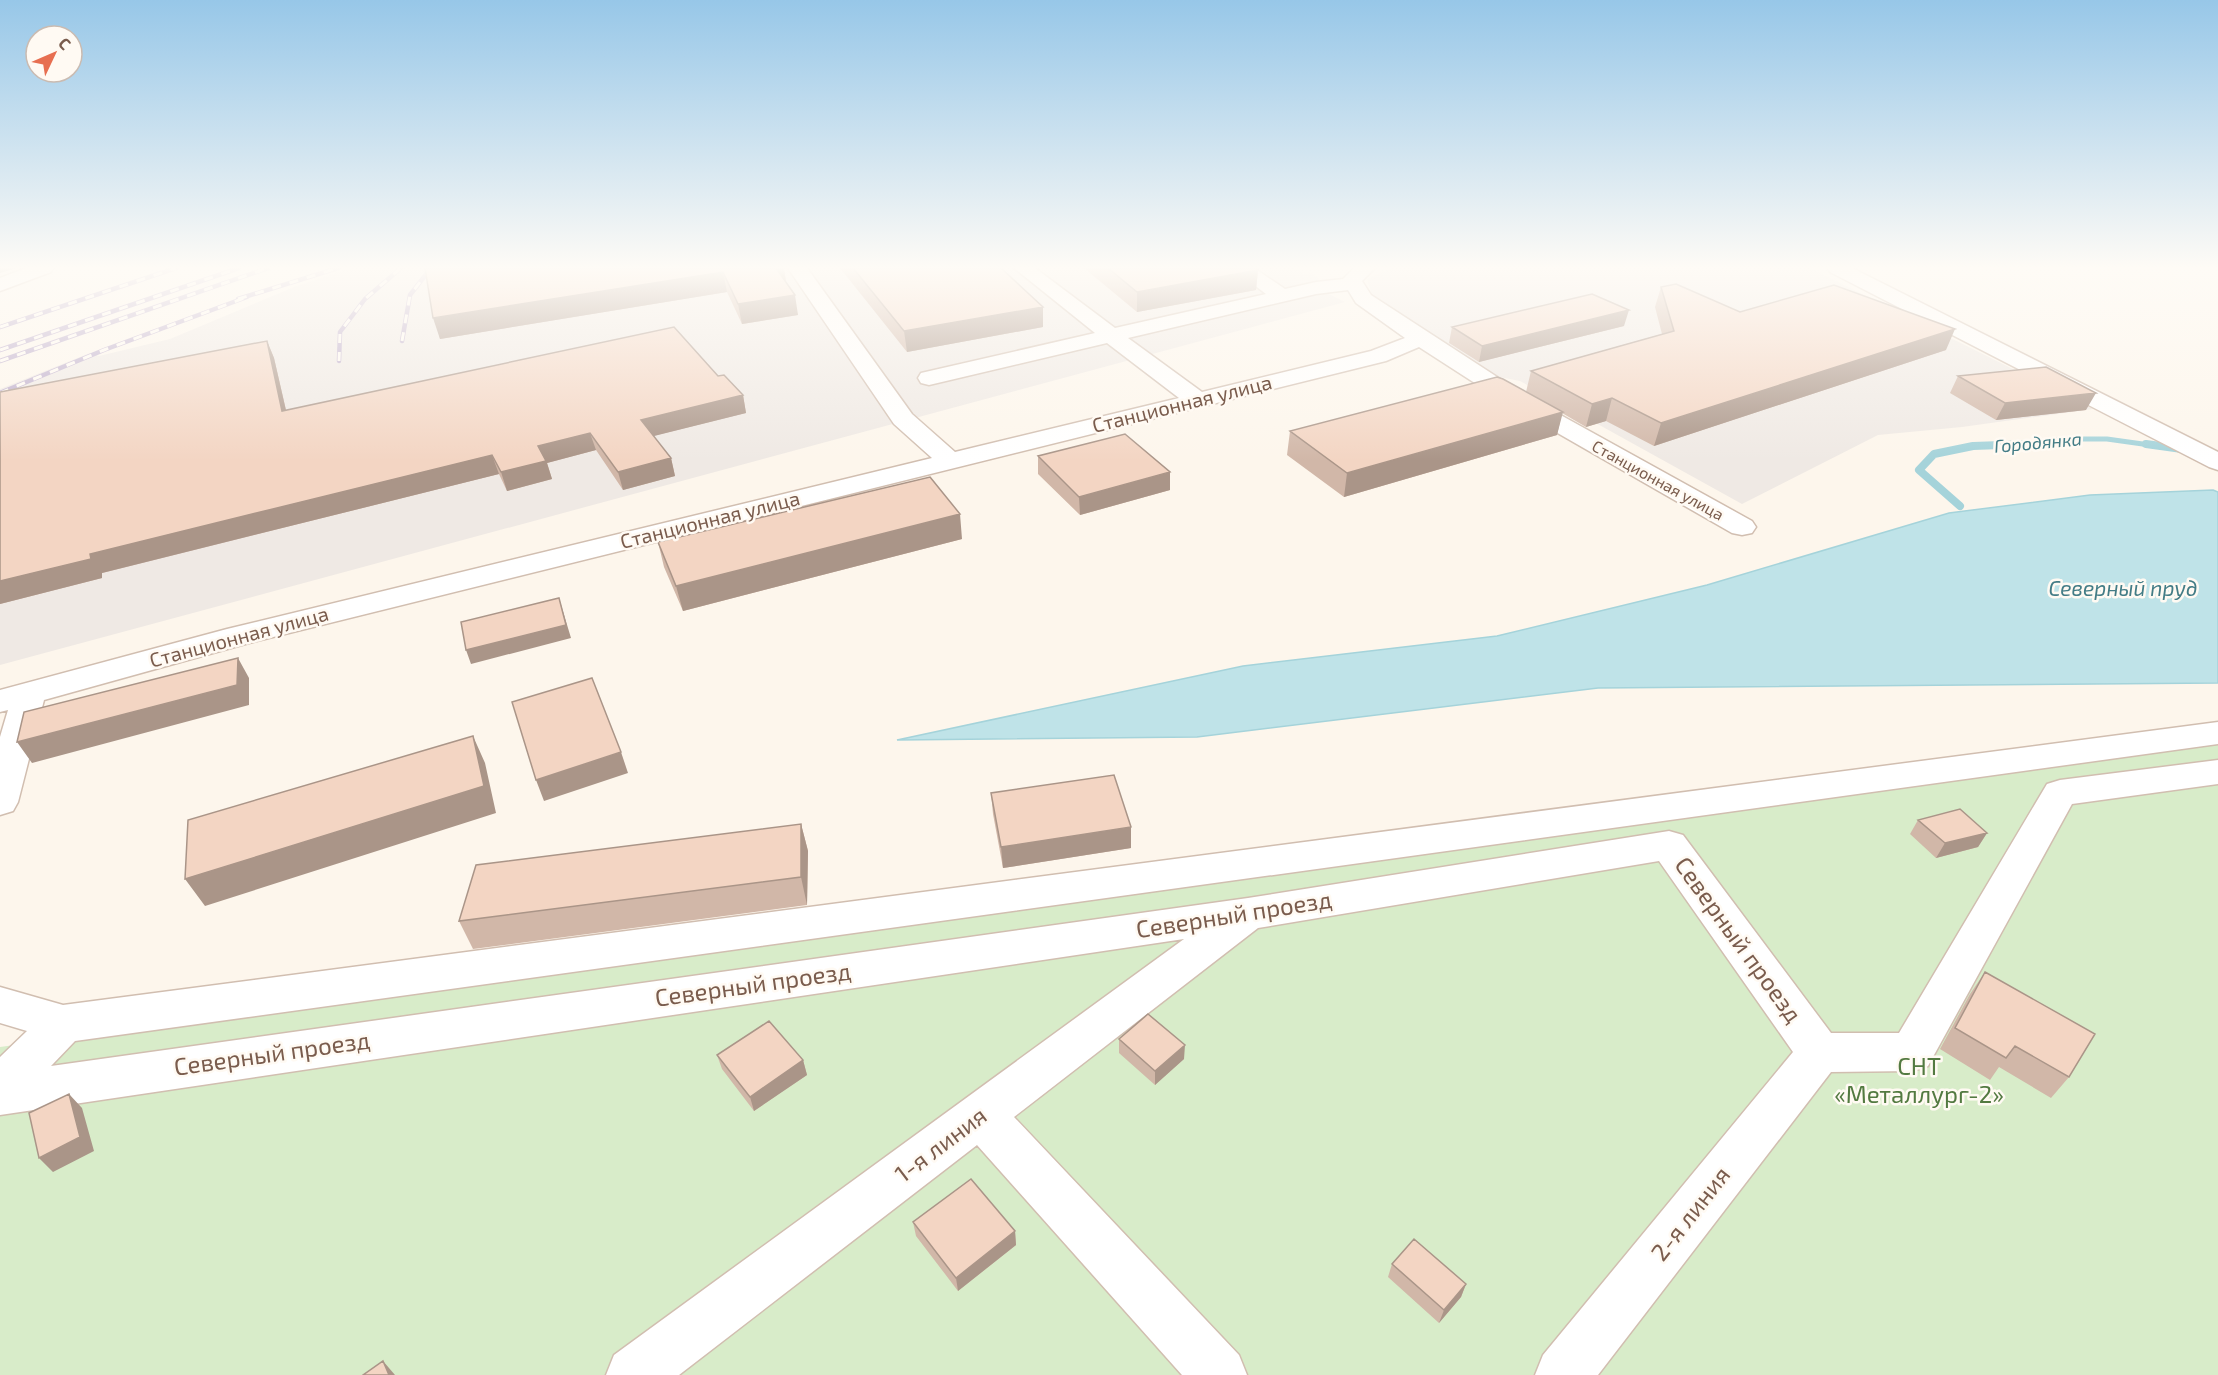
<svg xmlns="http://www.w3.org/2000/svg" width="2218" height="1375" font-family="'Exo 2',sans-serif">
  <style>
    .industrial { fill: #efe9e4 }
    .green { fill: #d8ecc9 }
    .water { fill: #bfe3e8; stroke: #a5d3da; stroke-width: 1.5 }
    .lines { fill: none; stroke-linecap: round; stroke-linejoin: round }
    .stream-far1 { stroke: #a5d3da; stroke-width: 5 }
    .stream { stroke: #a5d3da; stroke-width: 8 }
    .minor-casing { stroke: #d1beb0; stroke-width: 3 }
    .minor { fill: #fff; fill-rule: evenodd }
    .rail-casing { stroke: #b9a8c9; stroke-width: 4.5 }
    .rail { stroke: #fffaf3; stroke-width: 3; stroke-dasharray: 9; stroke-linecap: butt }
    .wall { fill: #d1b7a8 }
    .shaded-wall { fill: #aa9588 }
    .building { fill: #f3d5c3; stroke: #aa9588; stroke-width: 1.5 }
    .labels { text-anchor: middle; stroke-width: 5; stroke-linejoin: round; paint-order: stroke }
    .far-street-label { font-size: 16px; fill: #7a5c4d; stroke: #fffaf3 }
    .far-water-label { font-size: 18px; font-style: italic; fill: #437c86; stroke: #fffaf3 }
    .street-label { font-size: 20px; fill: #7a5c4d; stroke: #fffaf3 }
    .water-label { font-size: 21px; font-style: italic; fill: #437c86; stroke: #fffaf3 }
    .near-street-label { font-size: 24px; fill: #7a5c4d; stroke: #fffaf3 }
    .near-park-label { font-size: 24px; fill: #537a41; stroke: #fffaf3 }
  </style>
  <rect width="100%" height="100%" fill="#fdf6ec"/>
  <path class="industrial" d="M351,268H1295L1304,274L1311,273L1318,278L1320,284L1312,286L1345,302L0,665V389L90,353L99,356L170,339L294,287Z
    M1391,268H1810L2093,409L1962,427L1878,435L1742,504L1520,381L1490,375L1374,302L1367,279Z"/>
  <path class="green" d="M2218,743V1375H0V1047Z"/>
  <path class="water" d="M2213,490L2218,492V683L1598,688L1197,737L897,740L1243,666L1497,636L1707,585L1949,513L2090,495Z"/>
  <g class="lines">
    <path class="stream-far1" d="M1983,446L2035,444L2060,439H2107L2157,446"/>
    <path class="stream" d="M2146,444L2182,449
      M1960,506L1919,470L1934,454L1973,446L2029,444"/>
    <defs>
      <path id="minor" d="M26,268H53L51,272L0,291V278Z
        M788,268H807L912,414L955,452L1179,398L1107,343L929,385L921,383L918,378L921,373L1095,333L1014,268H1035L1115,328L1266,294L1232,268H1254L1285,289L1316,282L1343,279L1354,268H1375L1362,281L1371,295L1528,397L1752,521L1756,527L1752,533L1742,535L1732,533L1512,407L1419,347L1386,361L249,643L44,700L18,802L13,811L0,815V737L8,710L0,712V690L227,629L932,458L894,424ZM1348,290L1356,303L1405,338L1371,351L1202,392L1128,338L1316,294Z
        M1828,268H1852L2218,452V470L2209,467L1830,272Z
        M2218,722V744L75,1041L51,1066L1248,898L1669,831L1683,835L1831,1033H1899L2047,784L2060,780L2218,760V784L2072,804L1928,1066L1912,1071L1831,1072L1598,1375H1535L1543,1355L1793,1052L1659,861L1258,928L1014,1117L1239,1355L1247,1375H1182L977,1145L679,1375H606L614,1355L1184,939L0,1115V1057L27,1031L0,1023V987L63,1005Z"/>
    </defs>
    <use href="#minor" class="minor-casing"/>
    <use href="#minor" class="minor"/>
    <defs>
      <path id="rail" d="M238,299L338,268
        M0,327L176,268
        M402,341L410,295L431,268
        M0,350L239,268
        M0,361L268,268
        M339,361L340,332L365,299L401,268
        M0,393L104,350L247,297"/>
    </defs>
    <use href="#rail" class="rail-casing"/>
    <use href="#rail" class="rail"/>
  </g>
  <path class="wall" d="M425,268H784L786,282L798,315L742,324L727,292L440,339Z
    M840,268H1001L1043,307V327L907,352Z
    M1084,268H1256L1258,270L1256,290L1137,312Z
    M1661,287L1740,312L1946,350L1654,446L1606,421L1586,427L1562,413L1557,435L1344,497L1287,455L1290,431L1526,392L1531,371L1662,334L1655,307Z
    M1624,326L1479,362L1449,343L1452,327Z
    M267,341L274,358L286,410L718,376L743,395L746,413L653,436L671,458L675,476L623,490L596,450L547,463L552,479L507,491L499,474L102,573V578L0,604V392Z
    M1958,376L2086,410L1996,420L1950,393Z
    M1038,456L1170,472V490L1080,515L1038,474Z
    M962,539L683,611L664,567L658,542Z
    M991,793L1131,827V848L1003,868L993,814Z
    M1918,820L1987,833L1978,847L1936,858L1910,834Z
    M801,824L808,851L807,905L473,949L459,921Z
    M1985,972L2069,1077L2051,1098L1999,1067L1990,1080L1940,1049L1970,994Z
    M1119,1039L1184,1059L1155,1085L1119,1053Z
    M717,1055L803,1060L807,1075L754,1111L722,1069Z
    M913,1222L1015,1231L1016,1245L958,1291L916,1236Z
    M1392,1264L1466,1284L1461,1297L1439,1323L1388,1277Z"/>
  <path class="shaded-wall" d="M0,268H17L0,273Z
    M774,268H784L786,282L776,284Z
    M1258,270L1256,290L1137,312V292Z
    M723,272L727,292L440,339L433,318Z
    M795,295L798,315L742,324L738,304Z
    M1043,307V327L907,352L904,331Z
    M1629,310L1624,326L1479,362L1482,346Z
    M1955,329L1946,350L1654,446L1661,423Z
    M267,341L274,358L290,428L282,411Z
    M2096,393L2086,410L1996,420L2005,403Z
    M743,395L746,413L646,438L641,420Z
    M1612,398L1606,421L1586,427L1592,404Z
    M1563,412L1557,435L1344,497L1347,473Z
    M590,433L596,450L547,463L552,479L507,491L501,472L538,446Z
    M492,455L499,474L102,573V578L0,604V581L90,554Z
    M671,458L675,476L623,490L618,472Z
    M1170,472V490L1080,515L1079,497Z
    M960,514L962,539L683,611L676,586Z
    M559,598L571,638L471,664L466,650Z
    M238,658L249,678V705L32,763L17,742Z
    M473,736L485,763L496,813L205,906L185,879Z
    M621,752L628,773L544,801L536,780Z
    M801,824L808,851L807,905L801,877Z
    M1131,827V848L1003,868L1001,847Z
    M1987,833L1978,847L1936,858L1945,843Z
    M1185,1045L1184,1059L1155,1085V1071Z
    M803,1060L807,1075L754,1111L750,1097Z
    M69,1094L82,1108L94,1151L53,1172L39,1158Z
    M1015,1231L1016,1245L958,1291L956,1278Z
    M1466,1284L1461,1297L1439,1323L1444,1310Z
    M383,1361L395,1375H389Z"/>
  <path class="building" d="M425,268H776L795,295L738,304L723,272L433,318Z
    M853,268H1001L1043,307L904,331Z
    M1108,268H1256L1258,270L1137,292Z
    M1676,284L1740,312L1834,285L1955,329L1661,423L1612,398L1592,404L1531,371L1674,331L1661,287Z
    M1592,294L1629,310L1482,346L1452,327Z
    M674,327L718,376L724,375L743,395L641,420L671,458L618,472L590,433L538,446L546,461L501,472L492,455L90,554L91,559L0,581V392L267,341L282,411Z
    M2046,367L2096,393L2005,403L1958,376Z
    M1497,377L1503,379L1563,412L1347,473L1290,431Z
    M1125,434L1170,472L1079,497L1038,456Z
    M930,477L960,514L676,586L658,542Z
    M559,598L566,625L466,650L461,622Z
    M238,658L237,685L17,742L24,712Z
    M592,678L621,752L536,780L512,702Z
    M473,736L484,786L185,879L188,820Z
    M1114,775L1131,827L1001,847L991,793Z
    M1960,809L1987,833L1945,843L1918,820Z
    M801,824V877L459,921L476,865Z
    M1985,972L2095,1034L2069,1077L2015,1046L2006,1058L1955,1028Z
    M1148,1014L1185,1045L1155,1071L1119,1039Z
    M769,1021L803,1060L750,1097L717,1055Z
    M69,1094L80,1137L39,1158L29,1113Z
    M971,1179L1015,1231L956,1278L913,1222Z
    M1414,1239L1466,1284L1444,1310L1392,1264Z
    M383,1361L389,1375H363Z"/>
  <linearGradient id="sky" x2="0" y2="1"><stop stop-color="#97c7e8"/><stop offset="0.58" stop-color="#fefbf6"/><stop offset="1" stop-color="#fefbf6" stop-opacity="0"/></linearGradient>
  <rect width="2218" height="461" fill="url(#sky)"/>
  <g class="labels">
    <g class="far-street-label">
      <text transform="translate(1658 480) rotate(29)" y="6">Станционная улица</text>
    </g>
    <g class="far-water-label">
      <text transform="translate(2038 443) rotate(-5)" y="6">Городянка</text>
    </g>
    <g class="street-label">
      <text transform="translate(1182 404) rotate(-14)" y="7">Станционная улица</text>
      <text transform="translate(710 520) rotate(-14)" y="7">Станционная улица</text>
      <text transform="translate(239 637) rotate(-15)" y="7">Станционная улица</text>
    </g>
    <g class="water-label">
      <text x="2123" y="596">Северный пруд</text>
    </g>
    <g class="near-street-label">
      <text transform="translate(1234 915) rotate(-9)" y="8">Северный проезд</text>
      <text transform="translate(1738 940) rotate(54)" y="8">Северный проезд</text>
      <text transform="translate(753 985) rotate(-8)" y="8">Северный проезд</text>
      <text transform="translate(272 1054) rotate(-8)" y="8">Северный проезд</text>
      <text transform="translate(941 1145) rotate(-37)" y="8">1-я линия</text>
      <text transform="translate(1691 1214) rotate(-52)" y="8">2-я линия</text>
    </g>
    <g class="near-park-label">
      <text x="1919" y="1075">СНТ<tspan x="1919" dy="28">«Металлург-2»</tspan></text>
    </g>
  </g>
  <g transform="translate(54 54) rotate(46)"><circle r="28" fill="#fffaf3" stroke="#cabbb1" stroke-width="1.5"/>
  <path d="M0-4.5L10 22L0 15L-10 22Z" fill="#e76f51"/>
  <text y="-9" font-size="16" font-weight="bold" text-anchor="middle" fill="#7a5c4d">С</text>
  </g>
</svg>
